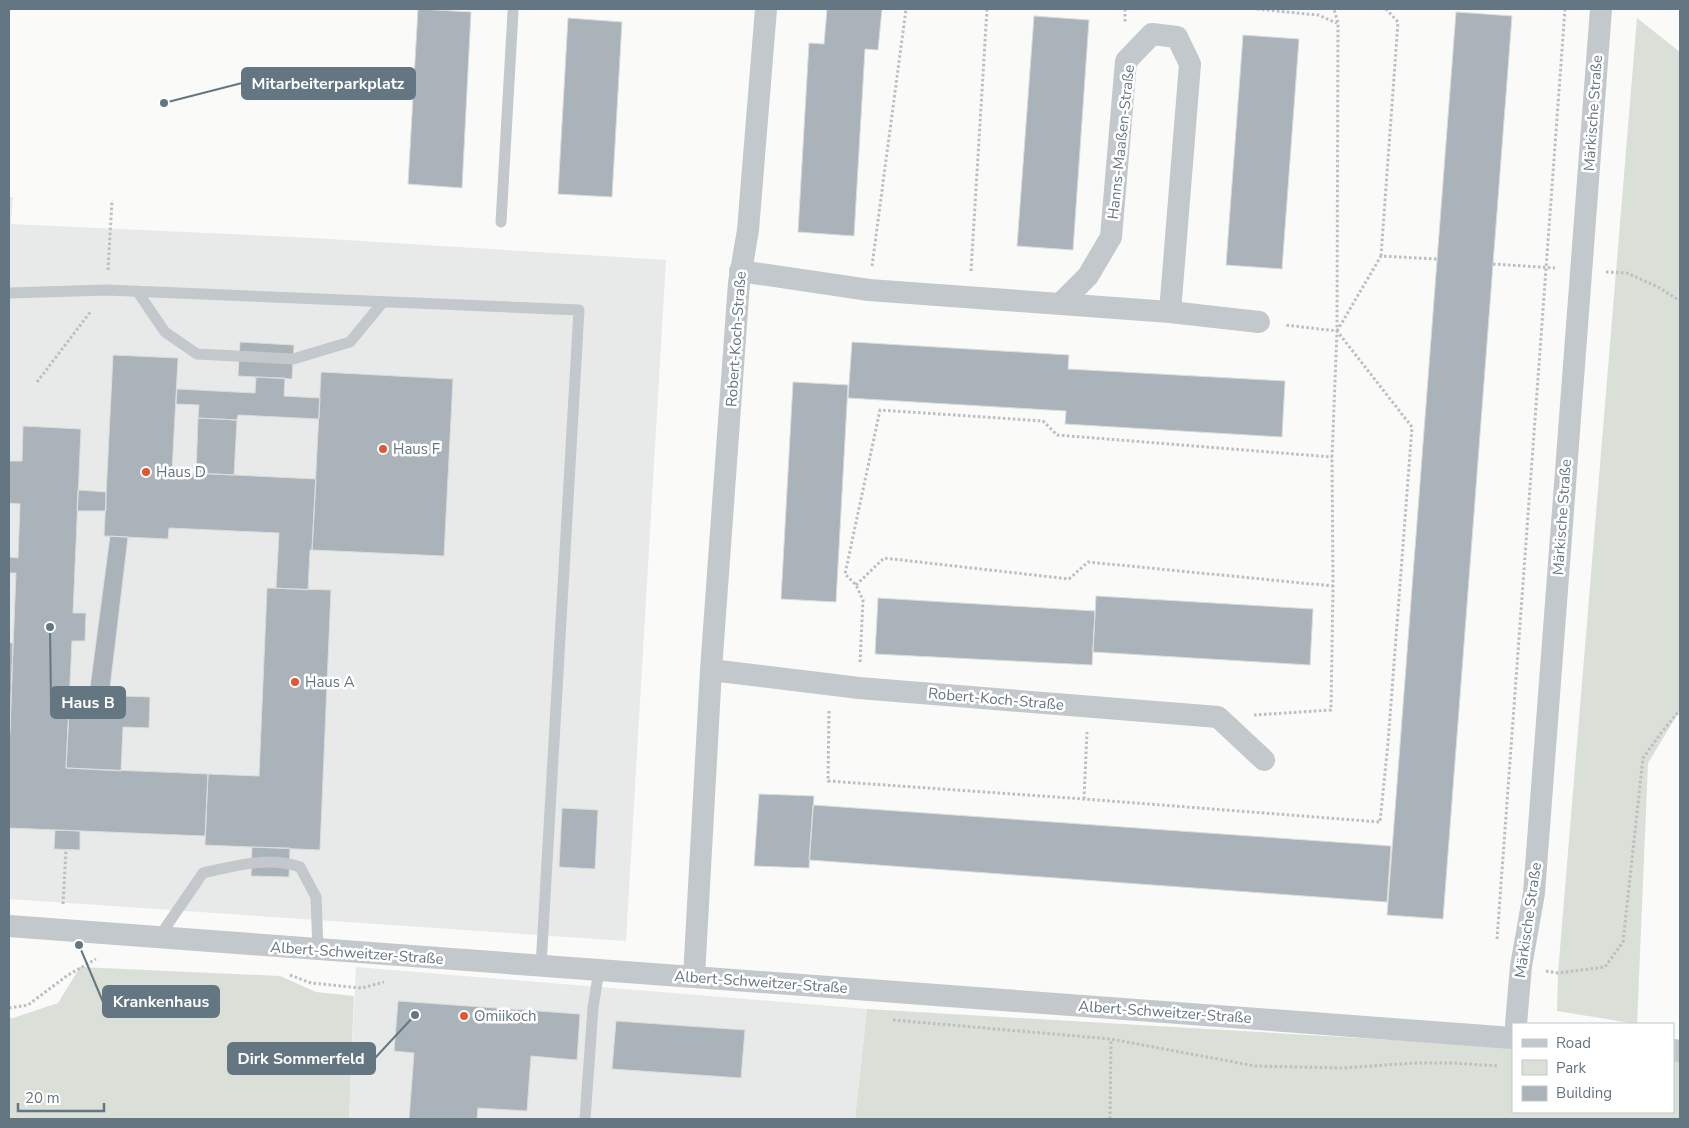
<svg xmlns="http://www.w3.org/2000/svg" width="1689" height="1128" font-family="'Nunito Sans',sans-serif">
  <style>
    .built { fill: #e8e9e9 }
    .green { fill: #dadfd7 }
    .building { fill: #aab3b9; stroke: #dcdcda }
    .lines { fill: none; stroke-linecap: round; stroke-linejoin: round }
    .path { stroke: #bbbfc2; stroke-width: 3; stroke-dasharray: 2.5 2.5; stroke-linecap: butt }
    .lane { stroke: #c3c8cc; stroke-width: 11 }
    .street { stroke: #c3c8cc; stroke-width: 22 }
    .poi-dot { fill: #e4572e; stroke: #fff; stroke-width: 2 }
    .labels { text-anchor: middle; stroke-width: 5; stroke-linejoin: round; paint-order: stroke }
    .street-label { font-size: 15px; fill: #657683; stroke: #fff }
    .poi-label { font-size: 15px; fill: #657683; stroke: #fff; text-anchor: start }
    .leader { fill: none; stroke: #657683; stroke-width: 2 }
    .callout-dot { fill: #657683; stroke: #fff; stroke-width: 2 }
    .callout { fill: #657683; stroke: #657683; stroke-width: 2 }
    .callout-label { font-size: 16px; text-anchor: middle; font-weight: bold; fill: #fff }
  </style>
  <rect width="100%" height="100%" fill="#fafaf8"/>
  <path class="built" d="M9,197H13L11,224L313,238L666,260L626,941L9,899Z
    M356,967L867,1009L855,1119H349Z"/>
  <path class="green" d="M1637,18L1680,52V710L1648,763L1637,1024L1557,1011L1558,973Z
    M80,967L280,976L316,992L354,996L349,1119H9V1018H13L58,1003Z
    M867,1009L1513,1047V1112H1673V1056L1680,1057V1119H855Z"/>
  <path class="building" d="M418,9L471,12L462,188L408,184Z
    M827,9H882L878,50L865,49L854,236L798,232L809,43L824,44Z
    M1456,12L1512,16L1443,919L1387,915Z
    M1034,16L1089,20L1073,250L1017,246Z
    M568,18L622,22L612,197L558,194Z
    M1243,35L1299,39L1282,269L1226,265Z
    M240,342L294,345L292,379L238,376Z
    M852,342L1069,355L1068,369L1285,381L1282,437L1065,424L1066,411L848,398Z
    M113,355L178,358L172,472L316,479L312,550H310L308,590L276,588L279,533L169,528L168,539L104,536Z
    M321,372L453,379L444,556L312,550Z
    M256,377L285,378L284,396L320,398L319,419L238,415L237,420L198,418L199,405L176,404L177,389L255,393Z
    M793,382L848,385L836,602L781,599Z
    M198,418L237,420L234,475L196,473Z
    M23,426L81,429L73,613H86L85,641H72L66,768L208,774L205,836L9,828V749L16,573H9V557L18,558L20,504L9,503V461H22Z
    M78,490L106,492V511H77Z
    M110,536L128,537L109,696L89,695Z
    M267,588L331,590L320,850L205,845L208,774L259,776Z
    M1096,596L1313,609L1310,665L1093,652Z
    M878,598L1095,611L1092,665L875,654Z
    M9,643H13L10,733H9Z
    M70,694L150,697L149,728L123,727L121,771L66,768Z
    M759,794L814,796L809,868L754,866Z
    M813,805L1391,846L1387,902L809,860Z
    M562,808L598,810L595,869L559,867Z
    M55,830L80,831V850L54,849Z
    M252,847L290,848L289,877L251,876Z
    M398,1001L580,1014L577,1060L531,1056L527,1111L478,1108L477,1119H409L414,1053L394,1051Z
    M616,1021L745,1030L741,1078L612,1069Z"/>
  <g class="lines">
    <path class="path" d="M1125,9V23
      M1257,9L1318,15L1337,23
      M1381,256L1398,22L1386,9
      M1493,264L1555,268
      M872,266L906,9
      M108,270L112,200
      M971,271L987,9
      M1606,272L1627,273L1658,287L1680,301
      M1337,331L1381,256L1437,259
      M37,382L91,311
      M856,585L884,558L1069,579L1088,562L1333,586
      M860,662L863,600L856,585L845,574L880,410L1043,421L1057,435L1332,457
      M829,711L828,781L1084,799L1380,822L1388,743L1412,427L1337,331L1285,325
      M1254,715L1331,710L1333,586L1332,457L1337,331L1338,23L1334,9
      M1084,799L1087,732
      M63,904L66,850
      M1497,939L1565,9
      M1546,971L1558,973L1605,967L1623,942L1643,758L1661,733L1680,710
      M290,975L311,983L362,988L384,982
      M9,1008L28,1005L68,975L96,959
      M893,1020L1111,1039L1255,1066L1343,1068L1415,1063H1453L1499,1066
      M1110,1119L1111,1039"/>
    <path class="lane" d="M501,222L513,12
      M137,291L165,332L197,354L293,359L350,342L383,302
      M9,293L107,290L579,310L541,966
      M159,937L203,873C235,866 268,856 300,867L316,897L318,950
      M585,1119L593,1008L599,970"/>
    <path class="street" d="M740,271L869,290L1170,312L1259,322
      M1060,304L1088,276L1111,237L1126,61L1152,34L1177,37L1190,64L1170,312
      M711,670L859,688L1218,717L1264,760
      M9,926L1513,1038
      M694,977L711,670L739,283L748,230L766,9
      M1516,1024L1521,966L1534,893L1601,9
      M1673,1050L1680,1051"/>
  </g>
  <g class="poi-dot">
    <circle cx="383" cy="449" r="5"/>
    <circle cx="146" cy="472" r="5"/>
    <circle cx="295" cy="682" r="5"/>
    <circle cx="464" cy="1016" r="5"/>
  </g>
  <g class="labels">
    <g class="street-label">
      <text transform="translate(1593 113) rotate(-86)" y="5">Märkische Straße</text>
      <text transform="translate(1121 142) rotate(-84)" y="5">Hanns-Maaßen-Straße</text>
      <text transform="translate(736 339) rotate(-86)" y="5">Robert-Koch-Straße</text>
      <text transform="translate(1562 517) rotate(-86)" y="5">Märkische Straße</text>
      <text transform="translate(996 699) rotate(5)" y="5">Robert-Koch-Straße</text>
      <text transform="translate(1528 920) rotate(-82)" y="5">Märkische Straße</text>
      <text transform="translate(357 953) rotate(4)" y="5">Albert-Schweitzer-Straße</text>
      <text transform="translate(761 982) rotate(4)" y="5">Albert-Schweitzer-Straße</text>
      <text transform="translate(1165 1012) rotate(4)" y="5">Albert-Schweitzer-Straße</text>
    </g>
    <g class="poi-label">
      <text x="393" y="454">Haus F</text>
      <text x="156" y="477">Haus D</text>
      <text x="305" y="687">Haus A</text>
      <text x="474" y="1021">Omiikoch</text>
    </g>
  </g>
  <path class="leader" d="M164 103L242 83M50 627L51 702M79 945L103 1002M415 1015L375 1058"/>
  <g class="callout-dot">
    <circle cx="164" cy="103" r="5"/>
    <circle cx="50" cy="627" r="5"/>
    <circle cx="79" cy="945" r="5"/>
    <circle cx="415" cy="1015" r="5"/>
  </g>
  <g class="callout">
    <rect x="242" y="68" width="173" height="31" rx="5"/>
    <rect x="51" y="687" width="74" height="31" rx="5"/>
    <rect x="103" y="986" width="116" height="31" rx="5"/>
    <rect x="228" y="1043" width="147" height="31" rx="5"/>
  </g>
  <g class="callout-label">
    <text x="328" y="89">Mitarbeiterparkplatz</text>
    <text x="88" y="708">Haus B</text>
    <text x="161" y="1007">Krankenhaus</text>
    <text x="301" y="1064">Dirk Sommerfeld</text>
  </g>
  <rect width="1689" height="1128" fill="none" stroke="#657683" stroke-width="20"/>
  <rect x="1512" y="1023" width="162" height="90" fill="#ffffff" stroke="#c1c8cd"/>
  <rect x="1522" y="1039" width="25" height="8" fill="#c3c8cc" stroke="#c1c8cd"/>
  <text x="1556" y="1048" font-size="15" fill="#657683">Road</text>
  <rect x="1522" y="1060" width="25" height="15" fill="#dadfd7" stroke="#c1c8cd"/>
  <text x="1556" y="1073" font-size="15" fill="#657683">Park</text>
  <rect x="1522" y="1086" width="25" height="15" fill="#aab3b9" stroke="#c1c8cd"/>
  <text x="1556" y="1098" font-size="15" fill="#657683">Building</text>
  <path d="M18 1103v8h86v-8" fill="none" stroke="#657683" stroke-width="2.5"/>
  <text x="25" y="1103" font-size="15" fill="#657683" stroke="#ffffff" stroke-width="4" paint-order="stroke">20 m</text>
</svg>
